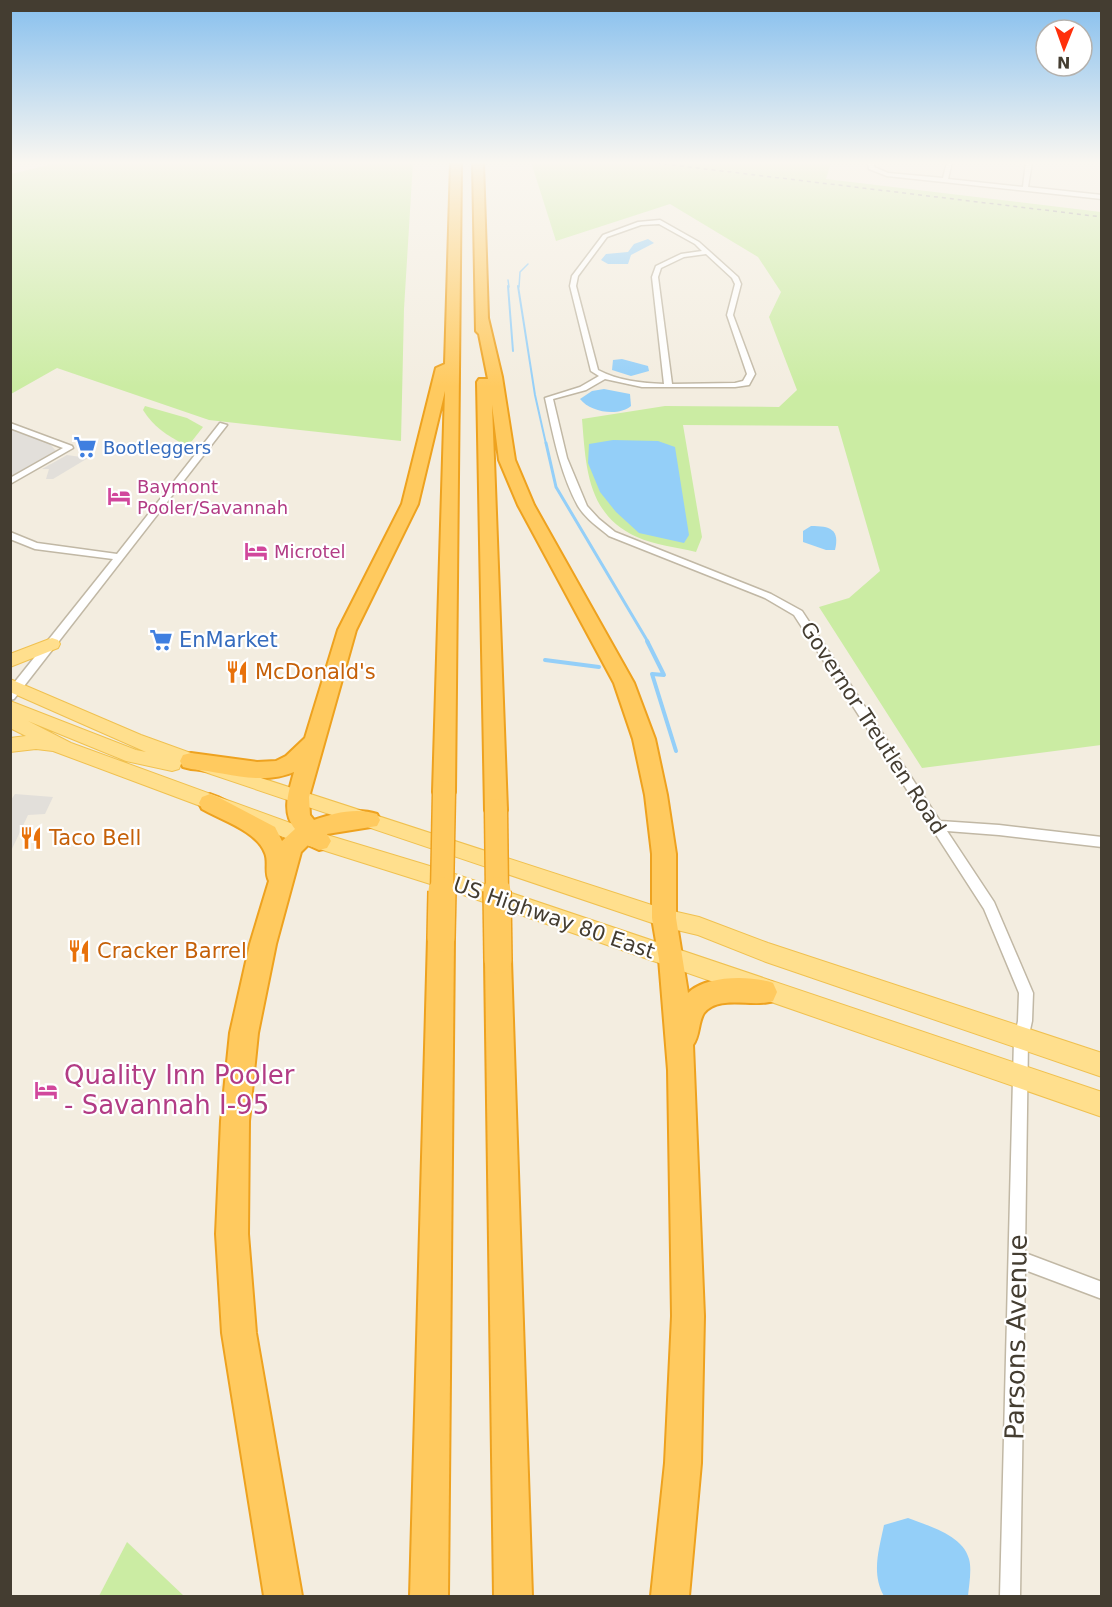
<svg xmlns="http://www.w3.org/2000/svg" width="1112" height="1607" viewBox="0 0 1112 1607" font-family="'DejaVu Sans',sans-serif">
	<rect width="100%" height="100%" fill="#f3ede0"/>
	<g fill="#cbeca3">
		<polygon points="61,162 413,162 404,309 401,441 209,420 57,368 11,394 11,174"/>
		<path d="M 531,162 L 831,162 L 826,179 L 1101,212 L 1101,745 L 922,768 L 819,607 L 849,598 L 880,571 L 838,426 L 683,425 L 702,537 L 696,552 C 677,547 654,545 637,537 C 587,515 586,467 582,419 L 665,406 L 779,407 L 797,390 L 769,317 L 781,292 L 758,257 L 670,204 L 556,241 Z"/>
		<path d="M 145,406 L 187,418 L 203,427 L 192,441 L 184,444 C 167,436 153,426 143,410 Z"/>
		<polygon points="127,1542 184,1596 99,1596"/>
	</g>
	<g fill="#e2dfda">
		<polygon points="10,427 49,443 56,451 11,476"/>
		<polygon points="67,455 88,458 53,479 46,479 49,469 42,469"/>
		<polygon points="15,794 53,797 45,814 28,815 11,851 11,800"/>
	</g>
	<g fill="#94cff8">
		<polygon points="648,239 654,243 631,255 628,264 608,264 601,260 606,254 628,252 634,244"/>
		<polygon points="622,359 648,366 649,371 631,376 612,370 613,360"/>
		<path d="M 604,389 L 630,394 L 631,406 C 618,417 590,412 580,399 L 592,391 Z"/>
		<polygon points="613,440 658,441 675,447 689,535 684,543 639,533 616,512 600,492 588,463 589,444"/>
		<path d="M 811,526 C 830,526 840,529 835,550 L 826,550 L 803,542 L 803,531 Z"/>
		<path d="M 908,1518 C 928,1526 963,1535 969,1559 C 972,1569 969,1585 968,1596 L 884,1596 C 871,1573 879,1550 884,1525 Z"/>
	</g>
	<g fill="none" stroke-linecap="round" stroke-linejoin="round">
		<g stroke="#94cff8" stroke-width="1.5">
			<polyline points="508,280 509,287"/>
			<polyline points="519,287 520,272 528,264"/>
		</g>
		<g stroke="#94cff8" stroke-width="2">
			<polyline points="508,286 513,351"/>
			<polyline points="518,286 535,395 546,444"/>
		</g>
		<polyline stroke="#94cff8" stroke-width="3" points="546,443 556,487 648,642"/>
		<g stroke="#94cff8" stroke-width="4">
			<polyline points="647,641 664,675 652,674 676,751"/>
			<polyline points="545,660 599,667"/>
		</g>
		<polygon fill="#94cff8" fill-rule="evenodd" points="1097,162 1102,162 1102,166"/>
		<g stroke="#c1b8a5" stroke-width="3">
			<g id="minor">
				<polygon points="868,162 874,162 874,167 888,173 943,178 947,162 952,162 948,179 1023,187 1026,162 1032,162 1028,187 1102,195 1102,199 887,176 869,169"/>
				<path d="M 660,220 L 699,242 L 738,277 L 741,284 L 733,315 L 755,374 L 749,385 L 735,387 L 642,387 L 605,379 L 586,390 L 553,399 L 567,458 L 587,506 L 599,519 L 615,532 L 771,594 L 802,611 L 940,821 L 999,825 L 1102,837 L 1102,847 L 999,835 L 947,831 L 994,902 L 1033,993 L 1032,1021 L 1028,1039 L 1025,1253 L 1102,1282 L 1102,1299 L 1025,1270 L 1020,1596 L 1000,1596 L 1014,1039 L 1018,1021 L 1019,993 L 984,909 L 794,615 L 765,598 L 609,536 C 598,527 585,518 578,506 C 560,473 553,434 545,398 L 580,387 L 599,376 L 591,371 L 570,286 L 572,276 L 603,235 L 638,222 ZM 659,224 L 695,244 L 702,251 L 681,254 L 656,266 L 652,277 L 664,384 C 641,383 619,381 598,370 L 576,286 L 578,276 L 607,237 L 641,225 ZM 706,254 L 732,278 L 735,284 L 727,315 L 747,374 L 743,381 L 735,383 L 672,384 L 658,277 L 661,268 L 684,257 Z"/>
				<polygon points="10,423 72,446 73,448 10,484 10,478 63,448 10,428"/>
				<polygon points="220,423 227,425 14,699 10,700 10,688 113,559 35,549 10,539 10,532 37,543 117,554"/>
			</g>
		</g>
		<g stroke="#f0c150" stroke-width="2">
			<g id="primary">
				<polygon points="52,638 58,640 60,644 58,648 10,667 10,654"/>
				<polygon points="10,679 141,735 249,774 664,909 699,917 768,943 1102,1053 1102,1077 766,962 698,935 664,927 181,764 179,769 172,771 126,761 28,721 71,743 304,828 443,870 1102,1092 1102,1117 443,888 294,841 53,751 36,749 10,752 10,738 26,736 10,728 10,701 136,750 146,752 10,692"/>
			</g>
		</g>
		<g stroke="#eea21f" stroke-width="4">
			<g id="motorway">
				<path d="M 451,162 L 461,162 L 455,792 L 452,798 L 444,801 L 436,798 L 433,792 L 445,391 L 418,504 L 356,630 L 309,797 L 310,815 L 314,820 C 333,813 357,807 377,814 L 380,820 L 377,826 L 327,834 L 331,841 L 327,848 L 319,850 L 308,845 L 301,852 L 276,944 L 258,1033 L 249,1121 L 248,1234 L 256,1333 L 302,1596 L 264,1596 L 222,1333 L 216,1234 L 221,1121 L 230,1033 L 250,944 L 269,881 C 264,872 269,862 265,853 C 257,831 221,820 202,809 L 199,803 L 202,797 L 210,794 L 218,797 L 275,827 L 282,841 L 295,829 C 281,812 289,791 294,772 C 261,786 226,772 191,769 L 183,767 L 180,761 L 183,755 L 191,753 L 257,762 L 276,761 L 286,756 L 305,738 L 338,630 L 402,504 L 436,368 L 445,364 Z"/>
				<path d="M 473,162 L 483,162 L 488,318 L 502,377 L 515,460 L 534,505 L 634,683 L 655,739 L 667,795 L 676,854 L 676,918 L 688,993 C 706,975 751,975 773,983 L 777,992 L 773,1001 C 753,1008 719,994 704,1013 C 698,1022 700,1036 693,1045 L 704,1316 L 701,1463 L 689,1596 L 651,1596 L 665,1463 L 672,1316 L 668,1070 L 659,959 L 652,918 L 652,854 L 645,795 L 633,739 L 614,683 L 518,505 L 499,460 L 492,405 L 507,810 L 504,816 L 496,819 L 488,816 L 485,810 L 477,382 L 479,379 L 488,379 L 479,334 L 476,331 Z"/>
				<polygon points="441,927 450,930 454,938 448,1596 410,1596 428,938 432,930"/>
				<polygon points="498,948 507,952 511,960 532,1596 494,1596 485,960 489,952"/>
			</g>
		</g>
		<use href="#minor" fill="#fff" fill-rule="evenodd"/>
		<use href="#primary" fill="#ffdf8d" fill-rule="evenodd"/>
		<use href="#motorway" fill="#ffca5f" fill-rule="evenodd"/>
		<polyline stroke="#929292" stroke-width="1.5" stroke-dasharray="4 4" stroke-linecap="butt" points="648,162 1102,217"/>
		<g stroke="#eea21f" stroke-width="25" stroke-linecap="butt">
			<g id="motorway-bridge-far1">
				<polyline points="496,810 497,893"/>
				<polyline points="442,893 444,792"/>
			</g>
		</g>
		<g stroke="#eea21f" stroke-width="30" stroke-linecap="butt">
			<g id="motorway-bridge">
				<polyline points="497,891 498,960"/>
				<polyline points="441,938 442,891"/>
			</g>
		</g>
		<use href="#motorway-bridge-far1" stroke="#ffca5f" stroke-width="22"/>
		<use href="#motorway-bridge" stroke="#ffca5f" stroke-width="27"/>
	</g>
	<linearGradient id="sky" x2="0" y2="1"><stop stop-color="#86bfee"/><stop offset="0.42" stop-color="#faf7f1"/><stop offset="1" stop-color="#faf7f1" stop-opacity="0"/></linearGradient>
	<rect width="1112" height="387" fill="url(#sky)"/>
	<defs>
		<g id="supermarket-bare" transform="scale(1.8)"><path d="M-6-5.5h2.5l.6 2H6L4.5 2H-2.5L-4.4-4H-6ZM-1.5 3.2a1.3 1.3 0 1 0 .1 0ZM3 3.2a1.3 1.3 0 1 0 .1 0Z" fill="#3f7fe0" stroke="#fff" stroke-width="2.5" paint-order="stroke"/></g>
		<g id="hotel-bare" transform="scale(1.8)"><path d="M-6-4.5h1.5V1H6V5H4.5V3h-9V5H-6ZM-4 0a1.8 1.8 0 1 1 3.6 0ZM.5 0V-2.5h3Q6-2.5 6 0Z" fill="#d1479c" stroke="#fff" stroke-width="2.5" paint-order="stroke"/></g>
		<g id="restaurant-bare" transform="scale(1.8)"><path d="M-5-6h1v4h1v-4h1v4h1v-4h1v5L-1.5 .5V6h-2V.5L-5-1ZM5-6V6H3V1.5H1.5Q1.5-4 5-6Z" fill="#e8710a" stroke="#fff" stroke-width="2.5" paint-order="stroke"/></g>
	</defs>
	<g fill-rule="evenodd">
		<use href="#supermarket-bare" x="85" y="447"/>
		<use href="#hotel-bare" x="119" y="496"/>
		<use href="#hotel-bare" x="256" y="551"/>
		<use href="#supermarket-bare" x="161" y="640"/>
		<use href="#restaurant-bare" x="237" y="672"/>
		<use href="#restaurant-bare" x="31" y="838"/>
		<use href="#restaurant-bare" x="79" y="951"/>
		<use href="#hotel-bare" x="46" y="1090"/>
	</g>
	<g text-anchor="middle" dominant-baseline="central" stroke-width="4.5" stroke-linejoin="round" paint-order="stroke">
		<g font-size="18" fill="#366cbe" stroke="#fff" text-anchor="start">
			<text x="103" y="447">Bootleggers</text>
		</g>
		<g font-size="18" fill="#b23c85" stroke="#fff" text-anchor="start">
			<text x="137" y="486">Baymont<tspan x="137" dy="21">Pooler/Savannah</tspan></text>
			<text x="274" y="551">Microtel</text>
		</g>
		<g font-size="21" fill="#366cbe" stroke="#fff" text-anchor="start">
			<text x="179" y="640">EnMarket</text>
		</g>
		<g font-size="21" fill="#c56008" stroke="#fff" text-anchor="start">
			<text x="255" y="672">McDonald's</text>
			<text x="49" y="838">Taco Bell</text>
			<text x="97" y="951">Cracker Barrel</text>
		</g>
		<g font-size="21" fill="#443d31" stroke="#fff">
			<text transform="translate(873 728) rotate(57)">Governor Treutlen Road</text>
			<text transform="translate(554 918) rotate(19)">US Highway 80 East</text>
		</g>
		<g font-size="26" fill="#b23c85" stroke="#fff" text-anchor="start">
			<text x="64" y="1075">Quality Inn Pooler<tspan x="64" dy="30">- Savannah I-95</tspan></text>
		</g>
		<g font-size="26" fill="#443d31" stroke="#fff">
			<text transform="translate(1016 1337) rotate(-89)">Parsons Avenue</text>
		</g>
	</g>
	<rect width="1112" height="1607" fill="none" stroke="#443d31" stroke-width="24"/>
	<g transform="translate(1064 48) rotate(181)"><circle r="28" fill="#ffffff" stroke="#b4b1ad" stroke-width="1.5"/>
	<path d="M0-4.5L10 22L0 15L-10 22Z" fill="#ff300b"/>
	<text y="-9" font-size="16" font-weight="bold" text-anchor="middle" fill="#443d31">N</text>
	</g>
</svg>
